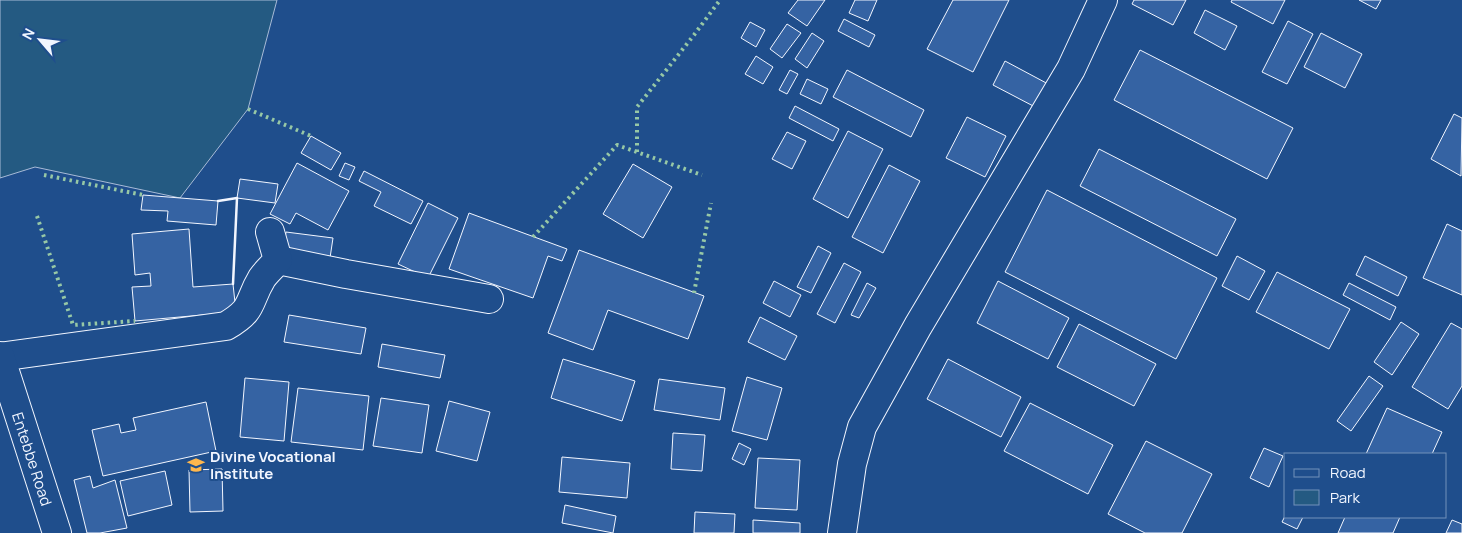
<svg xmlns="http://www.w3.org/2000/svg" width="1462" height="533" viewBox="0 0 1462 533" font-family="Manrope,sans-serif">
	<rect width="100%" height="100%" fill="#1f4e8c"/>
	<polygon fill="#245a82" stroke="#a8bbd7" points="0,0 277,0 248,109 180,198 35,167 0,178"/>
	<g fill="#3563a3" stroke="#f2f6ff">
		<polygon points="798,0 825,0 807,26 788,13"/>
		<polygon points="855,0 877,0 868,21 849,13"/>
		<polygon points="953,0 1009,0 973,72 927,49"/>
		<polygon points="1134,0 1186,0 1173,25 1132,4"/>
		<polygon points="1232,0 1285,0 1273,24 1231,2"/>
		<polygon points="1359,0 1381,0 1376,9"/>
		<polygon points="1205,10 1237,26 1225,50 1194,33"/>
		<polygon points="844,19 875,35 869,47 838,31"/>
		<polygon points="1288,21 1313,34 1287,84 1262,72"/>
		<polygon points="750,22 765,30 756,47 741,38"/>
		<polygon points="787,24 801,33 782,58 770,49"/>
		<polygon points="812,33 824,41 807,68 795,59"/>
		<polygon points="1321,33 1362,54 1345,88 1304,67"/>
		<polygon points="1140,50 1293,128 1267,179 1114,100"/>
		<polygon points="756,56 773,67 763,84 745,74"/>
		<polygon points="1005,61 1050,85 1037,108 993,85"/>
		<polygon points="790,70 798,74 787,94 779,90"/>
		<polygon points="847,70 924,110 911,137 833,97"/>
		<polygon points="807,79 828,89 821,104 800,94"/>
		<polygon points="795,106 839,129 833,141 789,118"/>
		<polygon points="1454,114 1462,118 1461,176 1431,159"/>
		<polygon points="967,117 1006,136 985,177 946,158"/>
		<polygon points="848,131 883,149 848,218 813,199"/>
		<polygon points="787,132 806,141 792,169 772,159"/>
		<polygon points="311,136 341,153 331,170 301,153"/>
		<polygon points="1099,149 1236,219 1217,256 1080,186"/>
		<polygon points="297,163 349,191 328,230 296,213 290,224 270,214"/>
		<polygon points="345,163 355,167 349,180 339,176"/>
		<polygon points="633,164 672,187 643,238 603,214"/>
		<polygon points="889,165 920,181 883,253 852,237"/>
		<polygon points="364,171 423,201 411,224 374,206 381,192 359,181"/>
		<polygon points="240,179 278,184 275,203 237,198"/>
		<polygon points="1047,190 1217,278 1176,359 1005,272"/>
		<polygon points="143,195 218,201 216,225 167,221 168,211 141,210"/>
		<polygon points="428,203 458,218 428,278 398,264"/>
		<polygon points="469,213 567,249 562,261 548,256 533,298 449,269"/>
		<polygon points="1447,224 1462,231 1462,295 1423,278"/>
		<polygon points="189,229 193,287 233,284 236,312 135,321 132,287 151,286 150,273 135,275 132,234"/>
		<polygon points="286,232 333,238 330,258 283,252"/>
		<polygon points="818,246 831,253 811,293 797,287"/>
		<polygon points="579,250 704,296 688,339 608,310 593,350 548,333"/>
		<polygon points="1237,256 1265,271 1249,300 1222,286"/>
		<polygon points="1365,256 1407,277 1398,296 1356,275"/>
		<polygon points="844,263 861,272 835,323 817,314"/>
		<polygon points="1277,272 1350,309 1329,349 1256,312"/>
		<polygon points="774,281 801,295 790,317 763,303"/>
		<polygon points="998,281 1069,318 1048,359 977,323"/>
		<polygon points="867,283 876,288 859,318 851,315"/>
		<polygon points="1349,283 1396,307 1390,320 1343,295"/>
		<polygon points="289,315 366,328 361,354 284,342"/>
		<polygon points="760,317 797,336 785,360 748,342"/>
		<polygon points="1401,322 1419,334 1392,375 1374,362"/>
		<polygon points="1451,323 1462,329 1462,386 1448,409 1412,387"/>
		<polygon points="1079,324 1156,364 1134,406 1057,367"/>
		<polygon points="382,344 445,355 440,378 378,367"/>
		<polygon points="563,359 635,381 622,421 551,398"/>
		<polygon points="948,359 1021,397 1001,437 927,399"/>
		<polygon points="1369,376 1383,386 1351,431 1337,421"/>
		<polygon points="747,377 782,388 767,440 732,431"/>
		<polygon points="245,378 289,382 284,441 240,437"/>
		<polygon points="659,379 725,388 720,420 654,410"/>
		<polygon points="298,388 369,396 363,450 291,442"/>
		<polygon points="381,398 429,405 422,453 373,446"/>
		<polygon points="449,401 490,412 477,461 436,451"/>
		<polygon points="206,402 216,451 103,476 92,430 119,424 121,433 136,430 133,418"/>
		<polygon points="1030,403 1113,445 1088,494 1004,451"/>
		<polygon points="1387,408 1442,432 1432,454 1366,454"/>
		<polygon points="673,433 705,435 702,471 671,469"/>
		<polygon points="1146,441 1212,474 1182,533 1145,533 1108,514"/>
		<polygon points="739,443 751,449 744,465 732,459"/>
		<polygon points="1264,448 1283,456 1269,487 1250,478"/>
		<polygon points="562,457 630,463 627,498 559,492"/>
		<polygon points="758,458 800,460 797,510 755,508"/>
		<polygon points="222,469 223,511 190,512 189,470"/>
		<polygon points="165,471 172,505 128,516 120,481"/>
		<polygon points="90,476 93,488 115,480 127,528 100,533 87,533 74,480"/>
		<polygon points="565,505 616,516 613,533 562,523"/>
		<polygon points="695,512 735,514 734,533 694,533"/>
		<polygon points="1286,514 1286,517 1303,517 1297,529 1282,522"/>
		<polygon points="1345,517 1400,517 1393,533 1338,533"/>
		<polygon points="753,520 800,523 800,533 753,533"/>
		<polygon points="1452,520 1462,524 1462,533 1446,533"/>
	</g>
	<g fill="none" stroke-linecap="round" stroke-linejoin="round">
		<g stroke="#f2f6ff" stroke-width="30">
			<g id="street">
				<polyline points="278,260 346,274 489,299"/>
				<path d="M 0,357 L 226,326 C 255,309 247,303 262,278 C 266,272 273,266 278,260 L 270,232"/>
				<polyline points="842,533 852,464 862,427 918,326 1071,69 1103,0"/>
			</g>
		</g>
		<g stroke="#f2f6ff" stroke-width="30">
			<polyline id="primary" points="0,356 57,533"/>
		</g>
		<use href="#street" stroke="#1f4e8c" stroke-width="28"/>
		<use href="#primary" stroke="#1f4e8c" stroke-width="28"/>
		<g stroke="#97c8a6" stroke-width="4" stroke-dasharray="2.5 4" stroke-linecap="butt">
			<polyline points="248,109 311,136"/>
			<polyline points="637,152 637,107 694,35 720,0"/>
			<polyline points="44,175 143,195"/>
			<polyline points="37,216 73,325 135,321"/>
			<polyline points="533,237 617,145 702,175"/>
			<polyline points="694,293 711,203"/>
		</g>
		<polyline stroke="#f2f6ff" stroke-width="2.5" points="218,201 237,198 233,284"/>
	</g>
	<defs>
		<g id="school-bare" transform="scale(1.35)"><path d="M0-5L7-2L0 1L-7-2ZM-4 1L0 2.5L4 1V4Q0 6-4 4Z" fill="#ffb74d" stroke="#1f4e8c" stroke-width="2.5" paint-order="stroke"/></g>
	</defs>
	<g fill-rule="evenodd">
		<use href="#school-bare" x="196" y="465"/>
	</g>
	<g text-anchor="middle" dominant-baseline="central" stroke-width="4" stroke-linejoin="round" paint-order="stroke">
		<g font-size="15" font-weight="bold" fill="#f2f6ff" stroke="#1f4e8c" text-anchor="start">
			<text x="210" y="456">Divine Vocational<tspan x="210" dy="17">Institute</tspan></text>
		</g>
		<g font-size="15" fill="#f2f6ff" stroke="#1f4e8c">
			<text transform="translate(32 459) rotate(72)">Entebbe Road</text>
		</g>
	</g>
	<rect x="1284" y="453" width="162" height="65" fill="#1f4e8c" stroke="#7391ba"/>
	<rect x="1294" y="469" width="25" height="8" fill="#1f4e8c" stroke="#7391ba"/>
	<text x="1330" y="478" font-size="15" fill="#f2f6ff">Road</text>
	<rect x="1294" y="490" width="25" height="15" fill="#245a82" stroke="#7391ba"/>
	<text x="1330" y="503" font-size="15" fill="#f2f6ff">Park</text>
	<g transform="translate(40 40) rotate(298)" stroke="#1f4e8c" stroke-width="4" paint-order="stroke">
	<path d="M0-4L9 19L0 12L-9 19Z" fill="#f2f6ff"/>
	<text y="-8" font-size="14" font-weight="bold" text-anchor="middle" fill="#f2f6ff">N</text>
	</g>
</svg>
